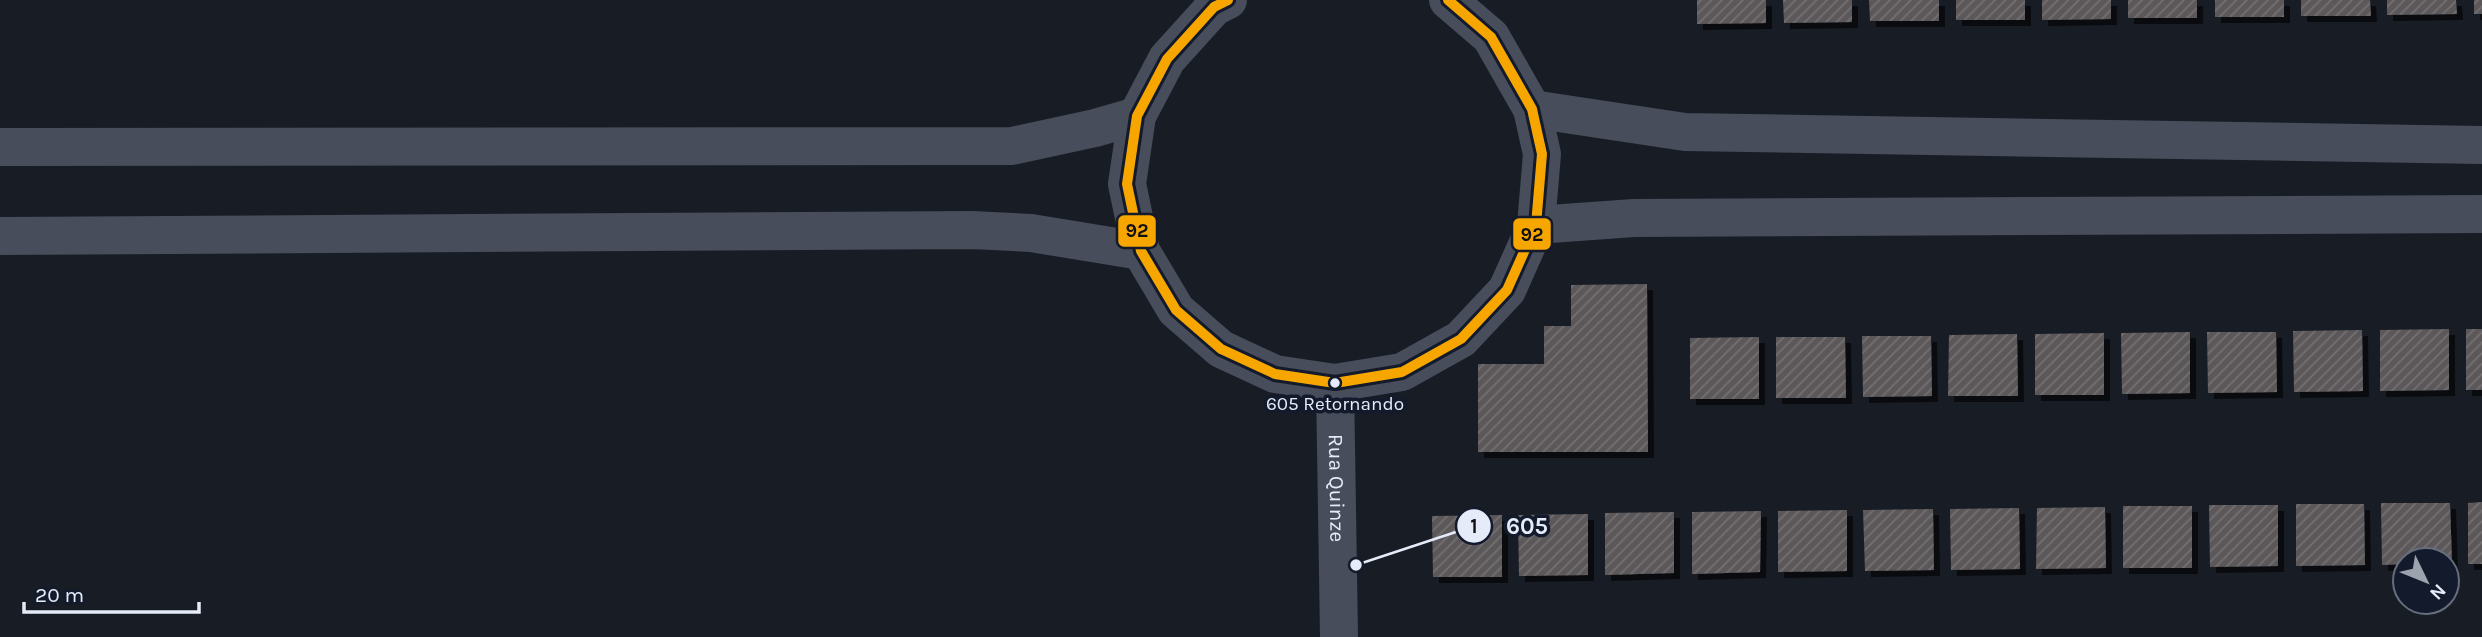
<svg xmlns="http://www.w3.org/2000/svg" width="2482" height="637" viewBox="0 0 2482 637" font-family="Karla,sans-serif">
	<defs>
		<pattern id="building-hatch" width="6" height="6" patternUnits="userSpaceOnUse" patternTransform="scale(1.75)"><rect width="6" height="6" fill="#5c585a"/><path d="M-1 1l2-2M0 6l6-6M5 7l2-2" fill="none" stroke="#737072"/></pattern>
		<filter id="shadow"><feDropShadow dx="6" dy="6" stdDeviation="0" flood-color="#0009"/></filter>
	</defs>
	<rect width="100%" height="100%" fill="#181c25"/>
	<g fill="url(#building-hatch)" filter="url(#shadow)">
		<polygon points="1697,0 1766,0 1766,23 1697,24"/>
		<polygon points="1783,0 1852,0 1852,22 1784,23"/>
		<polygon points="1869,0 1939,0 1939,21 1870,21"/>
		<rect x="1956" y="0" width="69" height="20"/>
		<polygon points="2042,0 2111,0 2111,19 2042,20"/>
		<rect x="2128" y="0" width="69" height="18"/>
		<rect x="2215" y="0" width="69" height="17"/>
		<polygon points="2301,0 2370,0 2371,16 2301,16"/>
		<polygon points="2387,0 2456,0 2457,14 2387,15"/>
		<rect x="2474" y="0" width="8" height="14"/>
		<polygon points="1647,284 1648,452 1478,452 1478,364 1544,364 1544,326 1571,326 1571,285"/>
		<polygon points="2449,329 2449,390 2380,391 2380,330"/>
		<rect x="2466" y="329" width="16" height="61"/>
		<polygon points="2362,330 2363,391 2294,392 2293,331"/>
		<polygon points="2190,332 2190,393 2122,394 2121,333"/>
		<polygon points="2207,332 2276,332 2277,392 2208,393"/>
		<polygon points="2104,333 2104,395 2035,395 2035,334"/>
		<polygon points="2017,334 2018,396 1948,396 1949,335"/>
		<polygon points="1862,336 1931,336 1932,396 1863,397"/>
		<polygon points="1759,337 1759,399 1690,399 1690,338"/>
		<polygon points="1776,337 1845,337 1846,398 1776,398"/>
		<polygon points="2482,502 2482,564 2468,564 2468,503"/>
		<polygon points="2381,503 2450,503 2452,564 2447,564 2447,560 2405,560 2405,564 2382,565"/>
		<polygon points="2296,504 2364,504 2365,565 2296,566"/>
		<polygon points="2209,505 2278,505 2278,566 2210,567"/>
		<rect x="2123" y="506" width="69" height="62"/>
		<polygon points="2105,507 2106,568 2036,569 2037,508"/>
		<polygon points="2019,508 2020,569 1951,570 1950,509"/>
		<polygon points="1933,509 1934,570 1865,571 1863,510"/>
		<polygon points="1847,510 1847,571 1778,572 1778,511"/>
		<polygon points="1761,511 1760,572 1692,574 1692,512"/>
		<polygon points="1674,512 1674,573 1605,575 1605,513"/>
		<polygon points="1588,514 1588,575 1519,576 1518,515"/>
		<polygon points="1502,515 1502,577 1433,577 1432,516"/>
	</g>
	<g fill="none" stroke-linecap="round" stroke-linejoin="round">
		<g stroke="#474d5a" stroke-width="38">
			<polyline points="1228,0 1214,7 1167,59 1137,116 1127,184 1141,251 1176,310 1221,349 1275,374 1335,383 1402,372 1461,339 1507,290 1536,225 1542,154 1532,109 1491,37 1448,0"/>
			<polyline points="1532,109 1685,132 2482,145"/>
			<polyline points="0,147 1012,146 1095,128 1137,116"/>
			<polyline points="1536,225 1634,218 2482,214"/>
			<polyline points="0,236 972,230 1031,233 1141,251"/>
			<path id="s1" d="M 1335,383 L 1339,637"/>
		</g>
		<g stroke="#121a2b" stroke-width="16">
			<polyline id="bus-1" points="1228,0 1214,7 1167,59 1137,116 1127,184 1141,251 1176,310 1221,349 1275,374 1335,383 1402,372 1461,339 1507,290 1536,225 1542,154 1532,109 1491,37 1448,0"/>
		</g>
		<use href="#bus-1" stroke="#f7a600" stroke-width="10"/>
	</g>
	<circle fill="#e5ebf8" stroke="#121a2b" stroke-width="2.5" cx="1335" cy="383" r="6"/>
	<g text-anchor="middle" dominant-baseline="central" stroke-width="7" stroke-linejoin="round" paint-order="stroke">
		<g font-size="19" fill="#e5ebf8" stroke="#121a2b">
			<text x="1335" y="404">605 Retornando</text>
		</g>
		<g font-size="21" fill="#e5ebf8" stroke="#121a2b">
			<text stroke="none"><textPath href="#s1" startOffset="105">Rua Quinze</textPath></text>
		</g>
	</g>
	<path fill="none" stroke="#e5ebf8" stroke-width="2.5" d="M1356 565L1474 526"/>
	<g fill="#e5ebf8" stroke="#121a2b" stroke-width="2.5">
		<circle cx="1356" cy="565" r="7"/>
		<circle cx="1474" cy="526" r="18"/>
	</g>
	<g font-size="21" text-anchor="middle" font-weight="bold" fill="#111">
		<text x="1474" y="533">1</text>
	</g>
	<g font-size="23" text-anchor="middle" font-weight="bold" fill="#e5ebf8" stroke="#121a2b" stroke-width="7" stroke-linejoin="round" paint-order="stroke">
		<text x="1527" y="534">605</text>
	</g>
	<g stroke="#121a2b" stroke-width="2.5">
		<rect x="1117" y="214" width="40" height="34" rx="7" fill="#f7a600"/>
		<rect x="1512" y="217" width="40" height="34" rx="7" fill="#f7a600"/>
	</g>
	<g font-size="19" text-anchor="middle" font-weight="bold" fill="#111">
		<text x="1137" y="237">92</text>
		<text x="1532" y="241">92</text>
	</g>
	<g transform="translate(2426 581) rotate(133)"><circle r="33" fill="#121a2b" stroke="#666e7d" stroke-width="2"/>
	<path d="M0-5L12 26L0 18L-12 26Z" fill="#9da3ae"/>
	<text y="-10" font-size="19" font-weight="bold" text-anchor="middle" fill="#e5ebf8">N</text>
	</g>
	<path d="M24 602v10h175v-10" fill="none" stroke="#e5ebf8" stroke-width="3.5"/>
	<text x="35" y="602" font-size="21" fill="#e5ebf8" stroke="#121a2b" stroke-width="5" paint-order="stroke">20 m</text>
</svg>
